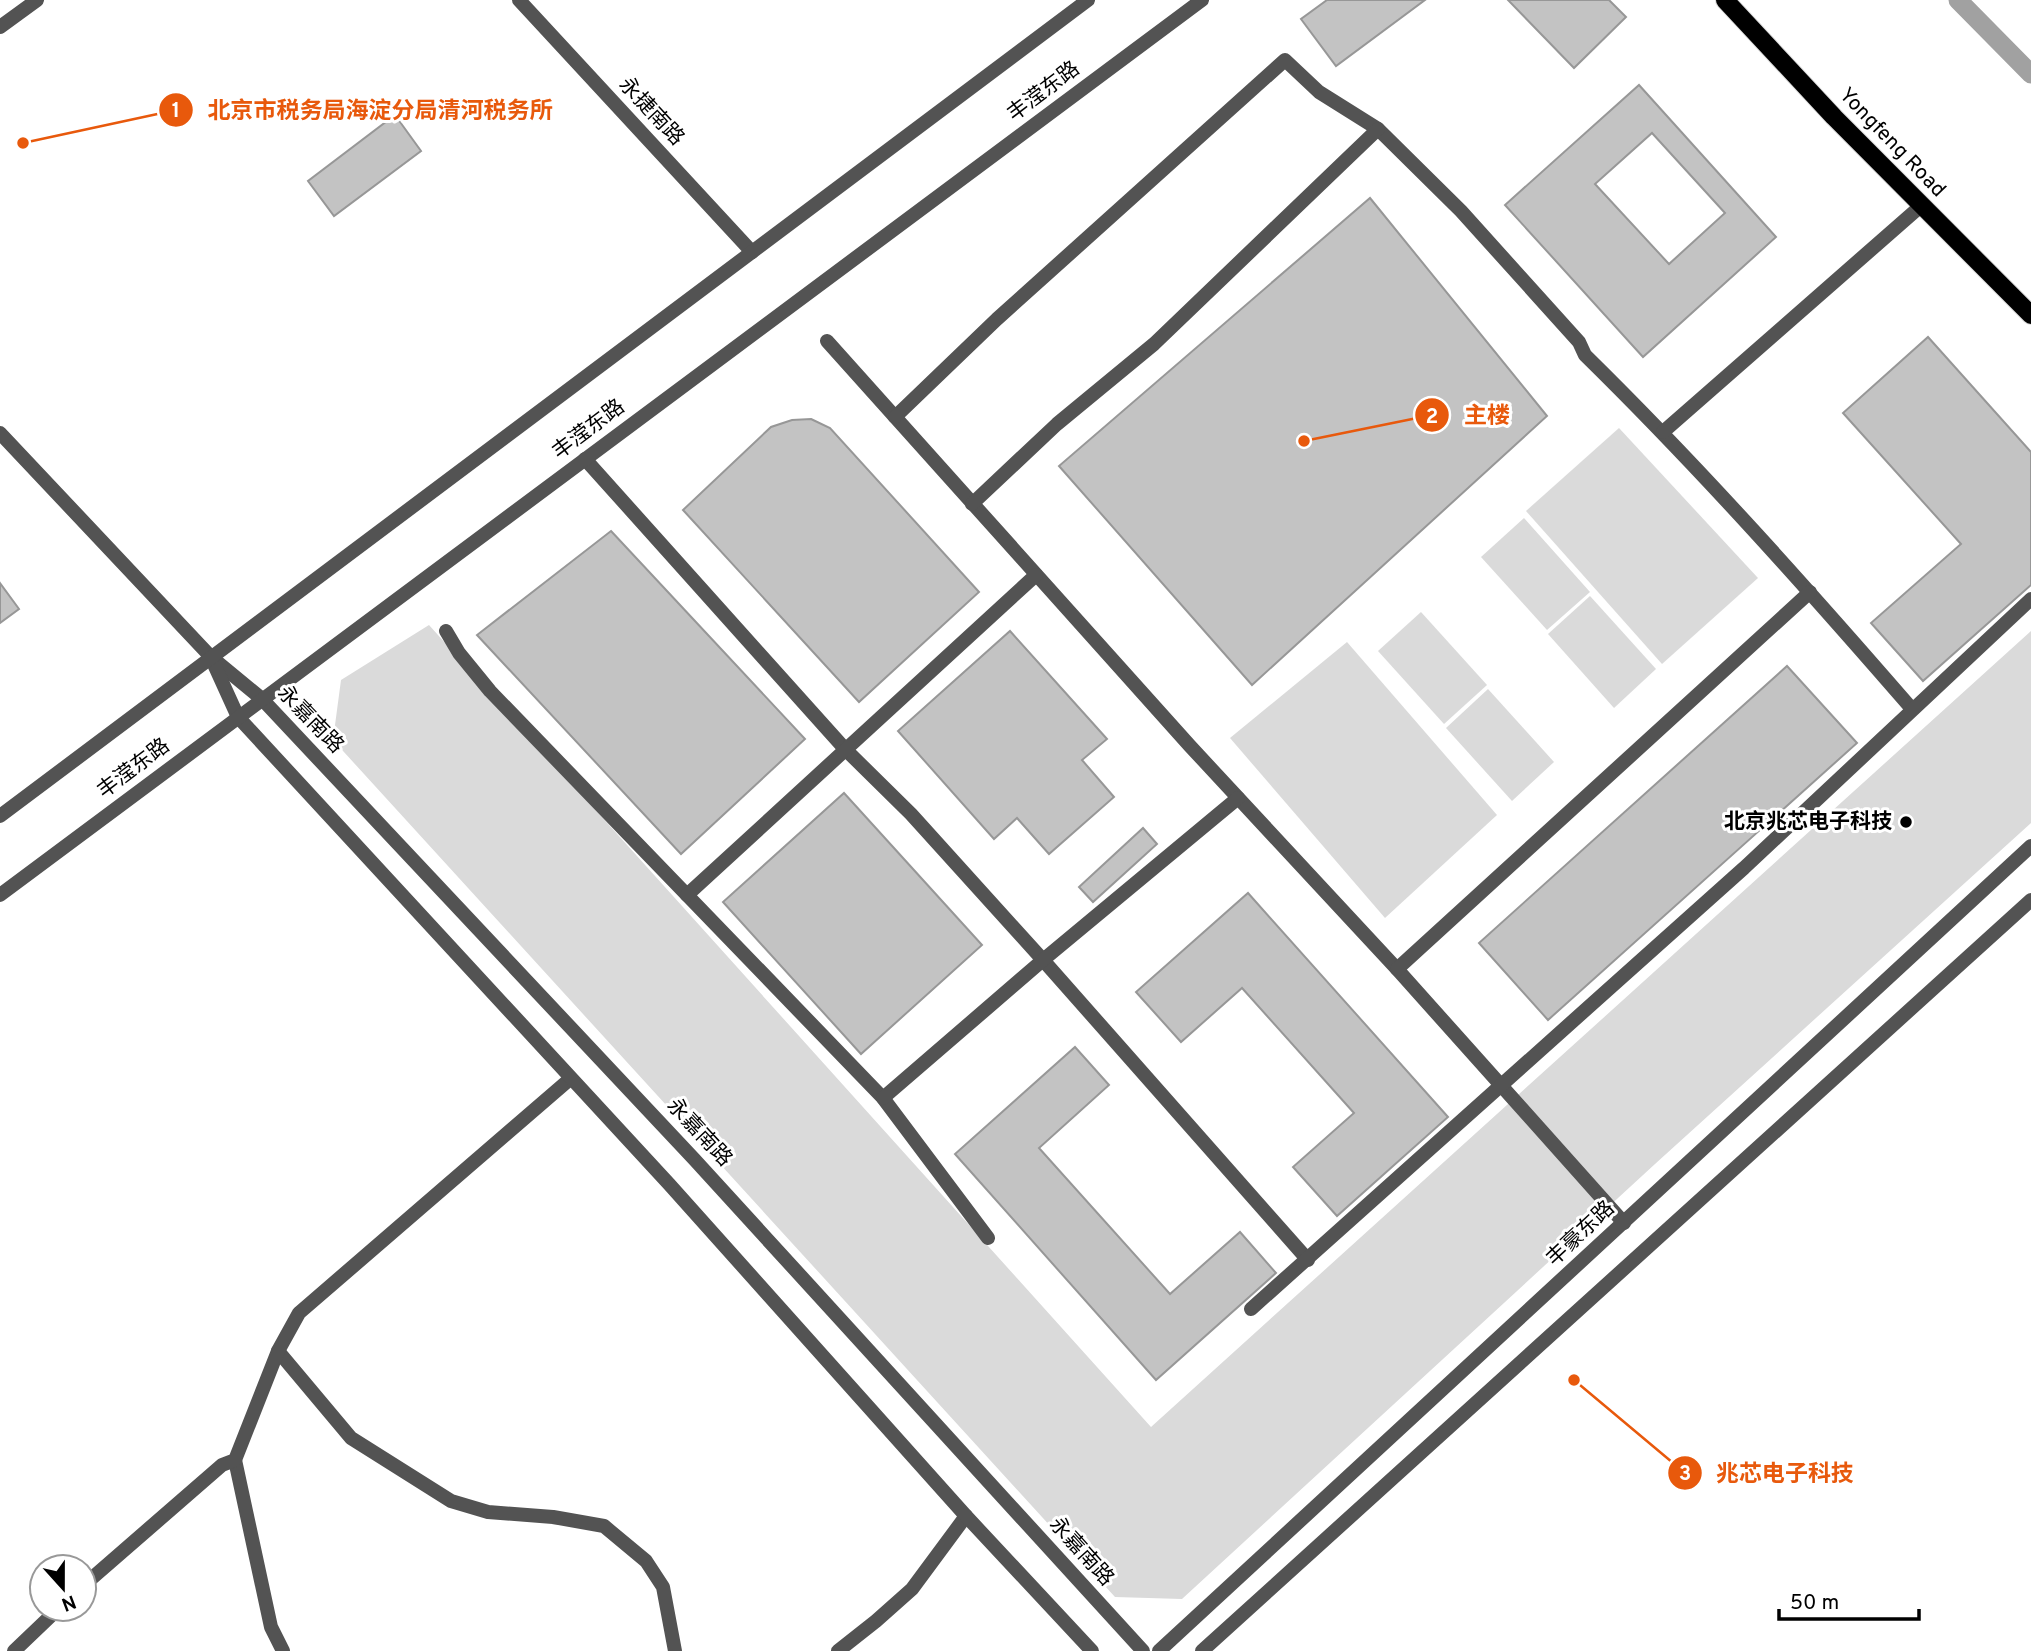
<svg xmlns="http://www.w3.org/2000/svg" width="2031" height="1651" viewBox="0 0 2031 1651" font-family="Overpass,'Noto Sans SC',sans-serif">
	<rect width="100%" height="100%" fill="#fff"/>
	<g fill="#dadada">
		<polygon points="1619,428 1758,578 1662,664 1526,511"/>
		<polygon points="1524,518 1590,592 1547,630 1481,557"/>
		<polygon points="1590,596 1656,669 1614,708 1548,634"/>
		<polygon points="1421,612 1487,685 1444,724 1378,651"/>
		<polygon points="429,625 1151,1427 2031,631 2031,823 1655,1164 1182,1599 1115,1597 333,740 341,680"/>
		<polygon points="1347,642 1497,815 1385,918 1230,738"/>
		<polygon points="1488,689 1554,762 1512,801 1446,728"/>
	</g>
	<g fill="none" stroke-linecap="round" stroke-linejoin="round">
		<polyline stroke="#a1a1a1" stroke-width="19" points="1958,0 2031,74"/>
	</g>
	<g fill="#c3c3c3" stroke="#979797" stroke-width="2" fill-rule="evenodd">
		<polygon points="1327,0 1425,0 1336,66 1301,19"/>
		<polygon points="1508,0 1609,0 1626,17 1574,68"/>
		<path d="M 1639,85 L 1776,237 L 1643,357 L 1505,205 ZM 1652,133 L 1725,213 L 1669,264 L 1595,184 Z"/>
		<polygon points="395,115 421,151 334,216 308,181"/>
		<polygon points="1370,198 1547,416 1252,685 1059,466"/>
		<polygon points="1928,337 2031,452 2031,585 1923,681 1871,623 1961,544 1843,413"/>
		<polygon points="811,419 830,428 979,592 859,702 683,510 771,427 792,420"/>
		<polygon points="611,531 805,739 681,854 477,635"/>
		<polygon points="0,583 19,609 0,623"/>
		<polygon points="1010,631 1107,739 1082,760 1114,797 1049,854 1017,818 994,839 898,731"/>
		<polygon points="1787,666 1857,743 1548,1020 1479,943"/>
		<polygon points="844,793 982,945 861,1054 723,902"/>
		<polygon points="1143,828 1157,844 1093,902 1079,887"/>
		<polygon points="1248,893 1448,1117 1337,1216 1293,1167 1354,1113 1242,988 1181,1042 1136,992"/>
		<polygon points="1075,1047 1109,1085 1039,1148 1170,1294 1240,1232 1276,1273 1156,1380 955,1154"/>
	</g>
	<g fill="none" stroke-linecap="round" stroke-linejoin="round">
		<g stroke="#dbdbdb" stroke-width="20">
			<polyline id="primary" points="1725,0 1834,117 2031,315"/>
		</g>
		<g stroke="#535353" stroke-width="14">
			<polyline points="827,341 1190,746 1397,969 1624,1223"/>
			<path d="M 895,417 L 997,319 L 1285,60 L 1319,92 L 1378,129 L 1461,211 L 1579,342 L 1585,355 C 1700,468 1807,588 1912,709"/>
			<polyline points="1663,432 1922,205"/>
			<polyline points="585,459 845,749 911,814 1043,960 1308,1260"/>
			<polyline points="972,504 1057,424 1154,344 1378,129"/>
			<polyline points="446,631 459,653 490,691 883,1098 988,1238"/>
			<polyline points="687,895 1036,575"/>
			<polyline points="1397,969 1810,592"/>
			<polyline points="883,1098 1043,960 1238,798"/>
			<polyline points="1251,1309 1744,868 2031,599"/>
			<polyline points="278,1351 351,1438 451,1501 488,1512 553,1517 604,1526 646,1561 663,1587 675,1651"/>
			<polyline points="235,1460 271,1627 283,1651"/>
			<polyline points="84,1585 222,1465 235,1460 278,1351 299,1313 570,1079"/>
			<polyline points="14,1651 58,1609"/>
			<polyline points="838,1651 876,1621 912,1589 966,1516"/>
		</g>
		<g stroke="#535353" stroke-width="14">
			<polyline points="519,0 752,252"/>
			<polyline points="0,27 37,0"/>
			<polyline points="0,433 211,657 262,699 694,1159 1143,1651"/>
			<polyline points="213,662 238,717 669,1184 966,1516 1092,1651"/>
			<polyline points="0,816 1088,0"/>
			<polyline points="0,895 1202,0"/>
			<polyline points="1159,1651 2031,846"/>
			<polyline points="1202,1651 2031,900"/>
		</g>
		<use href="#primary" stroke="#000" stroke-width="18"/>
	</g>
	<circle fill="#000" stroke="#fff" stroke-width="2.5" cx="1906" cy="822" r="7"/>
	<g text-anchor="middle" dominant-baseline="central" stroke-width="6" stroke-linejoin="round" paint-order="stroke">
		<g font-size="21" fill="#000" stroke="#fff">
			<text transform="translate(1044 92) rotate(-37)">丰滢东路</text>
			<text transform="translate(651 112) rotate(47)">永捷南路</text>
			<text transform="translate(1892 143) rotate(46)">Yongfeng Road</text>
			<text transform="translate(589 430) rotate(-37)">丰滢东路</text>
			<text transform="translate(310 720) rotate(46)">永嘉南路</text>
			<text transform="translate(134 769) rotate(-37)">丰滢东路</text>
			<text transform="translate(699 1133) rotate(47)">永嘉南路</text>
			<text transform="translate(1581 1234) rotate(-43)">丰豪东路</text>
			<text transform="translate(1081 1552) rotate(48)">永嘉南路</text>
		</g>
		<g font-size="21" font-weight="bold" fill="#000" stroke="#fff" text-anchor="end">
			<text x="1892" y="822">北京兆芯电子科技</text>
		</g>
	</g>
	<path fill="none" stroke="#e8590c" stroke-width="2.5" d="M23 143L176 110M1304 441L1432 415M1574 1380L1685 1473"/>
	<g fill="#e8590c" stroke="#fff" stroke-width="2.5">
		<circle cx="23" cy="143" r="7"/>
		<circle cx="1304" cy="441" r="7"/>
		<circle cx="1574" cy="1380" r="7"/>
		<circle cx="176" cy="110" r="18"/>
		<circle cx="1432" cy="415" r="18"/>
		<circle cx="1685" cy="1473" r="18"/>
	</g>
	<g font-size="21" text-anchor="middle" font-weight="bold" fill="#fff">
		<text x="176" y="117">1</text>
		<text x="1432" y="423">2</text>
		<text x="1685" y="1480">3</text>
	</g>
	<g font-size="23" text-anchor="middle" font-weight="bold" fill="#e8590c" stroke="#fff" stroke-width="6" stroke-linejoin="round" paint-order="stroke">
		<text x="380" y="118">北京市税务局海淀分局清河税务所</text>
		<text x="1487" y="423">主楼</text>
		<text x="1785" y="1481">兆芯电子科技</text>
	</g>
	<g transform="translate(63 1588) rotate(159)"><circle r="33" fill="#ffffff" stroke="#999999" stroke-width="2"/>
	<path d="M0-5L12 26L0 18L-12 26Z" fill="#000000"/>
	<text y="-10" font-size="19" font-weight="bold" text-anchor="middle" fill="#000000">N</text>
	</g>
	<path d="M1779 1609v10h140v-10" fill="none" stroke="#000000" stroke-width="3.5"/>
	<text x="1790" y="1609" font-size="21" fill="#000000" stroke="#ffffff" stroke-width="5" paint-order="stroke">50 m</text>
</svg>
